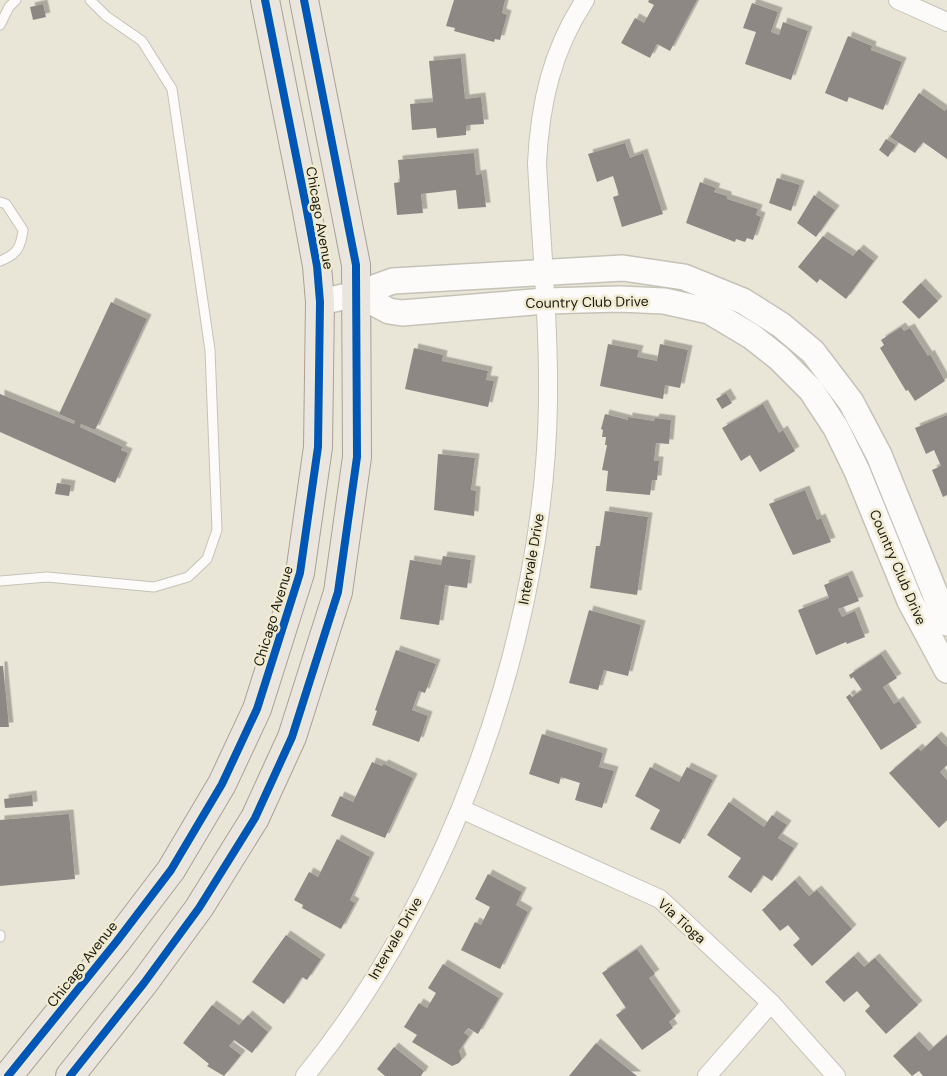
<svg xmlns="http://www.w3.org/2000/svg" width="947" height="1076" viewBox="0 0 947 1076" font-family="'DM Sans',sans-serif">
	<defs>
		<filter id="shadow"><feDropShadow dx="4.5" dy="-4.5" stdDeviation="0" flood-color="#0004"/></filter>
	</defs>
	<rect width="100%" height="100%" fill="#e9e6d8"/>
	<g fill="#8e8884" filter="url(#shadow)">
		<polygon points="454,0 505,0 502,13 507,15 500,40 495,39 494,42 454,31 455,28 446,26"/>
		<polygon points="649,0 697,0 670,51 657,44 650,58 621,43 635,18 644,23 654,5 648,2"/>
		<polygon points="752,3 778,12 771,32 779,35 783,22 808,31 791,80 745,64 756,32 743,28"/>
		<polygon points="43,4 46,17 33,20 30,7"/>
		<polygon points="848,36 872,46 871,50 902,62 883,110 849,97 847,102 825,93"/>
		<polygon points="461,58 465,99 481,97 484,124 468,125 466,127 466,135 437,138 436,128 412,130 410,104 433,102 429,61"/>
		<polygon points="919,93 945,111 947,108 947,159 923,142 915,153 890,137"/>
		<polygon points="886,139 896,145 888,157 879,150"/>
		<polygon points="625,143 630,158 643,153 663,214 622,227 613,197 619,195 613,176 597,182 588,154"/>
		<polygon points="474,153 476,175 482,174 486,207 458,209 456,190 421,194 423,213 397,215 394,183 400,182 398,160"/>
		<polygon points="777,178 800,185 791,211 769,203"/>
		<polygon points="700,182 716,188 714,192 727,196 727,199 758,209 756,215 761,217 753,240 747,238 745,242 736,239 735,242 686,223"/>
		<polygon points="814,195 835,210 816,237 797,223"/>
		<polygon points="823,236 853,256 859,249 874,261 846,299 820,279 817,283 798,267"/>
		<polygon points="921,283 938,301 919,319 902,302"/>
		<polygon points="111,302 147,319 95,430 81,424 80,427 123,447 121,450 128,453 115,483 0,432 0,394 74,424 75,421 59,414"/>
		<polygon points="901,327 904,331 910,328 928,356 930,354 945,381 915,401 908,390 906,391 880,348 884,345 881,340"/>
		<polygon points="608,344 639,350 637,357 657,361 660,344 688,350 680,388 665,385 663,399 600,386"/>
		<polygon points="414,348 443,355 442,361 488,371 486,380 494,381 488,407 405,389"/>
		<polygon points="726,393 732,403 722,409 716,399"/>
		<polygon points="763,404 779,433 783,430 795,451 760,472 750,455 741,461 722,428"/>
		<polygon points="605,414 628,420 628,417 654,421 655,418 671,420 669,444 656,443 654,461 659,461 657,480 652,480 650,495 606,491 608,471 602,470 607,445 605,445 606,437 602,437 603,430 601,429"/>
		<polygon points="947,415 947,495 943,497 932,470 941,466 934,450 926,454 915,428"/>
		<polygon points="438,454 475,458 471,490 476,491 474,516 434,510"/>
		<polygon points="57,483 71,485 69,496 55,494"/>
		<polygon points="805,490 817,520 821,518 831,542 793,555 769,504"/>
		<polygon points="605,511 648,517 637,595 590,588 596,546 600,546"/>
		<polygon points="443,556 471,560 467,588 445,585 439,625 400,619 410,560 441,565"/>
		<polygon points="848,575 859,601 838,609 842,617 855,611 865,637 847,644 846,642 816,655 798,610 829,598 824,585"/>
		<polygon points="589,610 641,625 628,676 604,670 598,690 569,683"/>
		<polygon points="396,650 436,664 425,693 419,691 412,710 428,716 419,742 372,725 377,711 375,710"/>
		<polygon points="881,654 897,678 883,687 894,704 899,701 917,727 881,750 846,697 850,694 852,697 862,690 853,677 851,679 849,675"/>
		<polygon points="0,666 3,666 9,727 0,727"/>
		<polygon points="542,734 603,753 599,767 614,771 602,808 575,800 580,783 561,777 559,784 529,774"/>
		<polygon points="937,736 947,747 947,765 940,772 947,780 947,820 939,828 889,773 918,748 921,751"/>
		<polygon points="372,762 382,766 384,764 413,778 385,838 331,816 340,796 353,802"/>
		<polygon points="650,767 679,782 687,767 713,780 680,844 650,829 660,810 635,796"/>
		<polygon points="32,795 33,806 5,808 4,799"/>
		<polygon points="729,802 764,827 772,815 787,825 778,838 794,848 772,881 763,875 751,893 728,877 741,858 707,835"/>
		<polygon points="69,814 75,879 0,886 0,820"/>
		<polygon points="337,839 370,857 350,900 355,903 341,929 302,908 303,905 294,900 309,872 318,877"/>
		<polygon points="488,874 522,892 516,905 528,912 500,969 461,950 475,922 481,925 490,907 475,899"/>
		<polygon points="795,880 809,896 817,890 852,929 812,966 793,945 800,939 788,925 780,931 762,910"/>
		<polygon points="286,935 321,959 307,980 302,977 284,1004 252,982"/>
		<polygon points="637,949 655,974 649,978 676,1016 669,1022 673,1028 642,1050 616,1015 626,1008 602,973"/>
		<polygon points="854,956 864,967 875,958 918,1005 886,1034 865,1011 870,1006 857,991 844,1002 825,982"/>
		<polygon points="443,964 499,998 478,1034 468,1028 464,1033 469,1036 459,1051 462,1059 459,1063 452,1066 412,1042 417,1035 404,1027 419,1003 427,1008 436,993 428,988"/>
		<polygon points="212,1005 239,1025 248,1015 268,1032 252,1053 234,1040 229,1046 241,1055 224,1076 207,1066 209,1064 183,1043"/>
		<polygon points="947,1035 947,1076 923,1076 919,1071 912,1076 893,1056 915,1036 929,1051"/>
		<polygon points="596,1043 637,1076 569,1076"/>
		<polygon points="394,1047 424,1071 421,1076 385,1076 377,1069"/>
	</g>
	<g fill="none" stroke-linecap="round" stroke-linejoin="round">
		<g stroke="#c5c3b8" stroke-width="11">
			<g id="lane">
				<polyline points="0,25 9,7 16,0"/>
				<path d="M 0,202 L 6,204 L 23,230 C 21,248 16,255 0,261"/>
				<polyline points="0,581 47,577 154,587 188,577 207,559 217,530 210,350 172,89 142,41 106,16 90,0"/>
				<polyline points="0,935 0,937"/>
			</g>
		</g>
		<g stroke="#c5c3b8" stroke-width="20">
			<g id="street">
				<polyline points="898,0 947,22"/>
				<polyline points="461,809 660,899 771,1003 836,1076"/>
				<path d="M 305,1076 C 451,897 545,632 548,401 C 549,322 541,242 537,163 C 540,103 552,50 585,0"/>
				<polyline points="707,1076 771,1003"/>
			</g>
		</g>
		<g stroke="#c5c3b8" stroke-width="28">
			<g id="secondary">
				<polyline points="357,294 389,311 402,313 545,301 619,299 664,301 709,311 751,336 779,358 811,390 836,428 857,471 910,601 947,670"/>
				<polyline points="320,302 357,294 393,281 623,268 684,277 743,301 781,325 813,352 851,402 879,455 947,623"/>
			</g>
		</g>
		<g stroke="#a9a193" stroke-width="30">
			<g id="primary">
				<polyline points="8,1076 117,941 171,870 222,784 257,709 300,573 318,447 320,302 317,266 306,206 265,0"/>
				<polyline points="70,1076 144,983 199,908 255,818 292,737 338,592 357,457 356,265 304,0"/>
			</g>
		</g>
		<use href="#lane" stroke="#fcfbf9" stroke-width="9"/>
		<use href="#street" stroke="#fcfbf9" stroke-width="18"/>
		<use href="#secondary" stroke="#fcfbf9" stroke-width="25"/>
		<use href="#primary" stroke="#eae5df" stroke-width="28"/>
		<g stroke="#f0ebd1" stroke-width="11">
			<g id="cycleway">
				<polyline points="8,1076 117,941 171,870 222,784 257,709 300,573 318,447 320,302 317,266 306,206 265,0"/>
				<polyline points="70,1076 144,983 199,908 255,818 292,737 338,592 357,457 356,265 304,0"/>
			</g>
		</g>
		<use href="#cycleway" stroke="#0057b8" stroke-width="8"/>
	</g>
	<g text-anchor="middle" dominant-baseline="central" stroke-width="5" stroke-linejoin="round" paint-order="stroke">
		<g font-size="14" fill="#1b1910" stroke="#f0ebd1">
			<text transform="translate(320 218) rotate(80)">Chicago Avenue</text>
			<text transform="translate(587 302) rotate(-1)">Country Club Drive</text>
			<text transform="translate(531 559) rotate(-80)">Intervale Drive</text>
			<text transform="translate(898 567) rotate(67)">Country Club Drive</text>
			<text transform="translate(273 616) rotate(-73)">Chicago Avenue</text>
			<text transform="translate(682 921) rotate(42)">Via Tioga</text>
			<text transform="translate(395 938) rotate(-60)">Intervale Drive</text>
			<text transform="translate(82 964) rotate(-52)">Chicago Avenue</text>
		</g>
	</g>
</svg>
